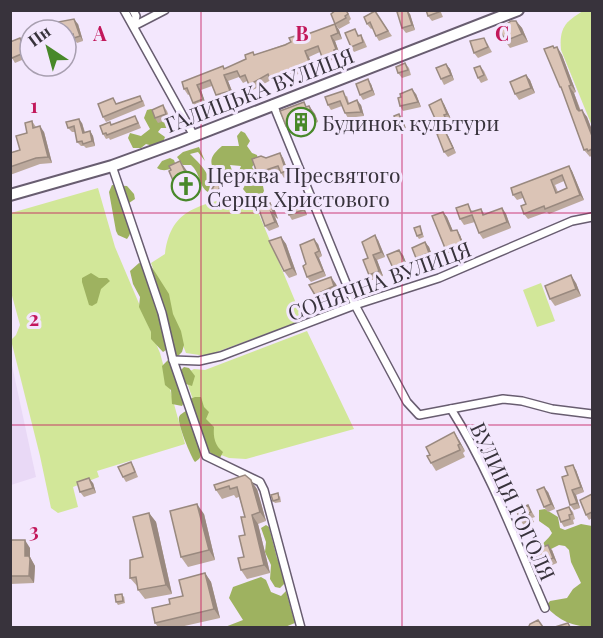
<svg xmlns="http://www.w3.org/2000/svg" width="603" height="638" viewBox="0 0 603 638" font-family="'Playfair Display',serif">
	<rect width="100%" height="100%" fill="#f3e7fd"/>
	<polygon fill="#e9d9f6" points="10,356 36,477 11,485 10,485"/>
	<g fill="#d2e799">
		<path d="M 583,11 L 592,11 L 592,126 L 561,50 C 559,28 565,22 583,11 Z"/>
		<polygon points="98,188 115,247 160,353 185,444 97,471 99,477 73,487 78,507 58,513 51,508 40,456 11,340 16,335 20,325 11,292 11,213"/>
		<path d="M 242,194 L 251,195 L 303,320 L 206,356 L 186,353 L 151,263 L 165,254 C 171,206 202,206 242,194 Z"/>
		<polygon points="541,283 555,321 537,327 523,290"/>
		<polygon points="307,331 354,429 246,459 229,458 211,451 184,374 194,369 205,370"/>
	</g>
	<g fill="#9eb260">
		<path d="M 151,109 C 159,113 160,120 168,124 L 167,128 L 161,128 L 158,132 L 165,137 L 163,142 L 156,147 L 146,144 L 141,148 L 133,148 L 128,138 L 130,133 L 141,136 L 150,129 L 144,118 L 147,110 Z"/>
		<path d="M 241,131 L 245,133 L 250,141 L 247,146 L 252,153 L 257,155 L 258,160 L 252,167 L 256,173 L 257,179 L 254,183 L 263,186 L 264,191 L 259,200 L 262,210 L 257,210 L 251,200 L 251,195 L 247,194 L 243,189 L 245,185 L 240,178 L 242,174 L 239,171 L 241,166 L 230,165 L 235,178 L 232,182 L 228,179 L 223,168 L 216,171 C 206,161 214,153 222,146 L 239,146 L 237,136 Z"/>
		<path d="M 199,147 L 205,161 L 198,152 L 190,154 C 199,163 216,178 208,192 C 199,187 200,172 191,165 L 183,165 L 177,157 L 183,152 Z"/>
		<path d="M 170,158 L 174,160 L 176,166 C 170,170 163,172 157,168 L 162,161 Z"/>
		<path d="M 112,185 L 127,186 L 134,194 L 135,199 L 123,207 C 126,219 136,229 127,239 L 118,235 L 116,231 L 109,192 Z"/>
		<polygon points="148,261 169,294 173,314 181,331 184,345 182,352 176,358 166,350 163,352 151,339 151,332 139,307 140,297 133,284 130,271 139,263 142,264"/>
		<polygon points="91,273 99,278 107,278 110,281 101,289 97,303 92,306 89,305 82,282 82,278"/>
		<polygon points="168,360 172,361 182,385 179,390 187,397 182,406 172,404 171,390 165,385 162,366"/>
		<polygon points="184,367 189,368 195,376 192,386 183,383 179,372"/>
		<path d="M 195,397 L 201,397 L 204,407 L 209,412 L 206,419 L 214,427 C 213,437 215,446 223,452 L 219,460 L 212,455 L 204,444 L 198,431 L 199,423 L 189,408 L 190,399 Z"/>
		<path d="M 186,411 C 193,417 203,444 201,453 C 201,458 199,459 195,462 C 191,457 177,423 179,417 C 180,414 183,413 186,411 Z"/>
		<path d="M 545,509 L 558,517 L 560,528 L 565,530 L 581,524 L 592,526 L 592,627 C 575,627 558,621 546,606 L 550,601 L 567,598 L 573,589 L 581,583 L 571,562 L 569,550 L 565,546 L 559,545 L 549,550 L 538,551 C 541,543 548,540 552,533 L 549,528 L 539,521 L 539,510 Z"/>
		<polygon points="266,525 269,527 277,558 286,577 285,583 280,588 275,587 270,579 271,565 265,552 266,542 261,528"/>
		<polygon points="261,577 266,580 271,592 281,596 286,591 295,623 285,627 225,627 243,620 229,598 233,587"/>
	</g>
	<g fill="none" stroke-linecap="round" stroke-linejoin="round">
		<g stroke="#685d70" stroke-width="10">
			<g id="street">
				<polyline points="124,10 194,136"/>
				<polyline points="133,10 136,16 134,26"/>
				<polyline points="134,26 165,10"/>
				<polyline points="273,104 355,305 407,402 419,415 503,399 522,401 552,409 592,414"/>
				<polyline points="112,166 162,313 173,360 206,456 260,482 264,490 301,628"/>
				<polyline points="173,360 199,361 221,356 355,305 439,278 572,221 592,217"/>
				<path d="M 451,409 C 490,471 516,541 545,608"/>
			</g>
		</g>
		<g stroke="#685d70" stroke-width="14">
			<polyline id="secondary" points="10,195 112,166 178,142 518,10"/>
		</g>
		<use href="#street" stroke="#fff" stroke-width="7"/>
		<use href="#secondary" stroke="#fff" stroke-width="10"/>
	</g>
	<g fill="#bca99d" fill-rule="evenodd">
		<polygon points="347,10 351,19 349,21 350,23 339,29 335,24"/>
		<polygon points="440,10 443,17 432,21 428,16"/>
		<polygon points="375,11 392,36 379,41 376,36 373,28 371,29 367,24"/>
		<polygon points="410,14 415,30 406,33 402,28"/>
		<polygon points="516,21 522,28 528,42 510,48 505,41"/>
		<polygon points="78,24 83,41 77,43 75,40 69,42 66,39 66,30"/>
		<polygon points="335,24 339,30 342,39 335,41 340,55 338,55 339,58 326,62 322,57 320,52 309,57 313,69 278,81 273,82 271,80 253,90 247,81 243,83 239,77 228,81 234,96 220,100 216,95 212,86 201,90 206,105 197,109 193,103 190,94 188,95 184,89 223,66 225,69 254,55 291,42 303,31 306,35"/>
		<polygon points="359,34 359,36 361,35 364,40 367,47 354,52 351,47"/>
		<polygon points="24,43 29,57 15,63 12,58"/>
		<polygon points="487,43 492,52 478,58 474,53"/>
		<polygon points="553,46 555,48 557,47 562,55 576,92 574,93 581,111 587,117 592,130 592,158 591,156 590,157 584,150 564,94 560,87"/>
		<polygon points="405,63 409,68 411,75 402,78 398,73"/>
		<polygon points="446,64 450,69 454,80 444,85 441,79"/>
		<polygon points="480,66 484,71 488,80 481,83 478,78"/>
		<polygon points="526,75 530,80 535,93 519,100 515,94"/>
		<polygon points="371,84 375,95 363,100 360,95"/>
		<polygon points="416,94 421,107 403,111 400,106 401,97"/>
		<polygon points="347,96 349,103 361,105 364,116 348,118 345,113 342,106 331,110 328,105"/>
		<polygon points="143,100 145,106 106,122 103,117 117,103"/>
		<polygon points="304,102 307,107 309,106 315,114 318,122 291,133 286,126"/>
		<polygon points="444,104 451,119 447,120 449,124 441,128 437,123"/>
		<polygon points="163,105 167,111 170,119 158,123 155,118"/>
		<polygon points="403,119 406,129 400,131 397,126"/>
		<polygon points="32,121 36,127 44,132 52,163 40,164 10,175 10,150 12,152 20,150"/>
		<polygon points="138,121 141,128 110,140 109,138 106,139 103,134 111,124"/>
		<polygon points="82,123 85,132 90,131 93,136 95,146 86,148 84,146 81,146 77,142 75,132 72,132 68,128"/>
		<polygon points="445,131 448,136 456,153 448,157 444,152"/>
		<polygon points="280,153 283,158 290,176 284,178 280,171 261,178 257,173 266,158"/>
		<path d="M 569,166 L 572,171 L 584,200 L 549,214 L 547,212 L 528,219 L 524,214 L 526,204 L 523,198 L 517,200 L 513,195 ZM 564,181 L 567,188 L 558,192 L 555,185 Z"/>
		<polygon points="187,171 195,190 185,195 183,192 181,193 174,183"/>
		<polygon points="299,197 302,202 307,215 292,220 289,215"/>
		<polygon points="274,208 278,219 275,217 279,227 269,231 265,226"/>
		<polygon points="502,208 506,214 511,228 483,239 479,233 475,222 464,225 460,219 472,210 473,212 481,209 485,215"/>
		<polygon points="443,212 447,217 453,231 460,235 465,248 448,253 445,248"/>
		<polygon points="420,226 424,237 419,239 417,236"/>
		<polygon points="281,237 286,244 297,275 289,278 284,271"/>
		<polygon points="378,240 385,257 377,260 383,276 372,280 369,275 368,258"/>
		<polygon points="425,242 429,247 433,258 420,263 416,258"/>
		<polygon points="318,244 322,256 319,258 326,276 311,282 307,277 306,264"/>
		<polygon points="403,255 408,268 396,273 393,268"/>
		<polygon points="576,283 581,296 555,306 550,299"/>
		<polygon points="336,284 339,293 320,302 315,295"/>
		<polygon points="459,440 465,451 463,453 465,457 436,471 431,463"/>
		<polygon points="495,449 498,456 490,459 489,456"/>
		<polygon points="131,462 134,467 138,477 126,482 123,477"/>
		<polygon points="576,470 584,492 576,495 580,508 574,510 570,505 568,475"/>
		<polygon points="93,483 96,493 84,497 80,492"/>
		<polygon points="214,485 257,489 266,521 258,524 270,573 247,579 241,570 244,557 245,517 239,497 236,498 234,495 222,499 216,490"/>
		<polygon points="548,492 555,509 548,512 544,507"/>
		<polygon points="592,494 592,518 589,520 586,515"/>
		<polygon points="280,496 281,502 275,503 273,501"/>
		<polygon points="528,505 535,517 532,518 534,522 524,526 521,521"/>
		<polygon points="569,507 573,512 575,519 573,520 574,524 564,527 561,522"/>
		<polygon points="149,513 156,522 172,594 145,599 138,590 138,587 130,578 143,557"/>
		<polygon points="204,514 215,560 188,567 181,557"/>
		<polygon points="10,540 30,548 30,557 35,566 34,583 10,584"/>
		<polygon points="552,550 557,563 543,569 539,563"/>
		<polygon points="205,573 211,582 220,618 180,627 158,627 155,623 170,604 183,596"/>
		<polygon points="124,596 125,603 118,605 116,602"/>
	</g>
	<g fill="#99897f">
		<polygon points="407,10 410,14 415,30 412,25"/>
		<polygon points="74,19 78,24 83,41 80,36"/>
		<polygon points="516,21 522,28 528,42 522,34"/>
		<polygon points="335,24 339,30 342,39 338,33"/>
		<polygon points="331,36 335,41 340,55 336,49"/>
		<polygon points="20,38 24,43 29,57 26,52"/>
		<polygon points="557,47 562,55 576,92 571,85"/>
		<polygon points="305,51 309,57 313,69 310,64"/>
		<polygon points="446,64 450,69 454,80 451,75"/>
		<polygon points="224,75 228,81 234,96 230,91"/>
		<polygon points="526,75 530,80 535,93 531,88"/>
		<polygon points="368,79 371,84 375,95 372,90"/>
		<polygon points="197,85 201,90 206,105 203,99"/>
		<polygon points="569,86 574,93 582,116 577,109"/>
		<polygon points="412,89 416,94 421,107 418,102"/>
		<polygon points="441,99 444,104 451,119 447,114"/>
		<polygon points="357,100 361,105 364,116 361,112"/>
		<polygon points="309,106 315,114 318,122 313,115"/>
		<polygon points="582,110 587,117 592,130 592,136"/>
		<polygon points="399,114 403,119 406,129 402,124"/>
		<polygon points="79,119 82,123 86,138 83,133"/>
		<polygon points="40,126 44,132 52,163 48,157"/>
		<polygon points="90,131 93,136 95,146 92,141"/>
		<polygon points="445,131 448,136 456,153 453,148"/>
		<polygon points="280,153 283,158 290,176 286,171"/>
		<polygon points="180,161 187,171 195,190 189,180"/>
		<polygon points="569,166 572,171 584,200 580,195"/>
		<polygon points="220,186 222,189 219,194 218,192"/>
		<polygon points="299,197 302,202 307,215 303,210"/>
		<polygon points="270,203 274,208 278,219 274,214"/>
		<polygon points="502,208 506,214 511,228 507,222"/>
		<polygon points="271,212 275,217 279,227 275,222"/>
		<polygon points="443,212 447,217 455,236 451,231"/>
		<polygon points="457,230 460,235 465,248 462,243"/>
		<polygon points="375,235 378,240 385,257 381,252"/>
		<polygon points="281,237 286,244 297,275 292,268"/>
		<polygon points="314,239 318,244 322,256 319,251"/>
		<polygon points="425,242 429,247 433,258 429,253"/>
		<polygon points="399,250 403,255 408,268 405,263"/>
		<polygon points="315,253 319,258 326,276 323,271"/>
		<polygon points="373,255 377,260 383,276 379,271"/>
		<polygon points="571,275 576,283 581,296 576,289"/>
		<polygon points="331,277 336,284 339,293 334,286"/>
		<polygon points="454,432 459,440 465,451 460,444"/>
		<polygon points="573,465 576,470 584,492 581,487"/>
		<polygon points="89,478 93,483 96,493 93,488"/>
		<polygon points="251,480 257,489 266,521 260,512"/>
		<polygon points="544,487 548,492 555,509 551,504"/>
		<polygon points="572,490 576,495 580,508 577,503"/>
		<polygon points="197,504 204,514 215,560 209,550"/>
		<polygon points="149,513 156,522 172,594 166,585"/>
		<polygon points="252,515 258,524 270,573 264,565"/>
		<polygon points="25,540 30,548 30,557 35,566 34,583 29,576 25,556"/>
		<polygon points="548,545 552,550 557,563 553,558"/>
		<polygon points="205,573 211,582 220,618 214,609"/>
	</g>
	<g fill="#dbc4b6" stroke="#99897f" stroke-width="1.5" fill-rule="evenodd">
		<polygon points="336,10 346,10 348,14 345,16 346,18 335,24 331,14"/>
		<polygon points="401,10 407,10 412,25 402,28 397,12"/>
		<polygon points="426,10 439,10 439,12 428,16"/>
		<polygon points="375,11 388,31 376,36 370,22 367,24 364,17"/>
		<polygon points="74,19 80,36 74,38 73,34 66,37 66,30 61,30 58,22"/>
		<polygon points="511,21 516,21 522,34 505,41 500,29"/>
		<polygon points="335,24 338,33 331,36 336,49 334,50 335,52 322,57 318,46 305,51 310,64 274,76 269,77 268,74 249,85 245,75 240,77 237,71 224,75 230,91 216,95 210,80 197,85 203,99 193,103 187,88 184,89 182,82 223,66 224,69 246,59 245,55 253,52 254,55 285,45 291,42 289,38 298,35 298,33 303,31 305,35"/>
		<polygon points="355,29 358,36 361,35 363,42 351,47 345,33"/>
		<polygon points="20,38 26,52 12,58 10,55 10,42"/>
		<polygon points="484,38 488,47 474,53 470,41"/>
		<polygon points="553,46 554,48 557,47 571,85 569,86 577,109 579,111 582,110 592,136 592,149 588,151 587,149 584,150 561,87 560,87 544,49"/>
		<polygon points="405,63 408,70 398,73 396,67"/>
		<polygon points="446,64 451,75 441,79 436,68"/>
		<polygon points="480,66 484,75 478,78 474,68"/>
		<polygon points="526,75 531,88 515,94 510,82"/>
		<polygon points="368,79 372,90 360,95 356,84"/>
		<polygon points="412,89 418,102 400,106 398,98 401,97 400,94"/>
		<polygon points="343,91 348,104 357,100 361,112 345,113 340,101 328,105 325,97"/>
		<polygon points="140,96 142,101 103,117 98,104 113,98 116,104"/>
		<polygon points="441,99 447,114 444,115 446,119 437,123 429,105"/>
		<polygon points="304,102 306,107 309,106 313,115 286,126 280,111"/>
		<polygon points="163,105 166,114 155,118 152,110"/>
		<polygon points="399,114 402,124 397,126 394,116"/>
		<polygon points="135,116 138,123 107,135 106,133 103,134 100,126 110,122 111,125"/>
		<polygon points="79,119 83,133 90,131 92,141 83,144 82,141 77,142 74,126 68,128 66,122"/>
		<polygon points="32,121 33,128 40,126 48,157 36,158 10,167 10,153 20,150 16,136 27,133 25,123"/>
		<polygon points="445,131 453,148 444,152 437,134"/>
		<polygon points="280,153 286,171 281,173 278,166 257,173 252,159 261,156 266,158"/>
		<polygon points="180,161 189,180 178,185 176,182 174,183 169,171 171,170 169,166"/>
		<path d="M 569,166 L 580,195 L 545,209 L 544,206 L 524,214 L 521,206 L 526,204 L 521,192 L 513,195 L 511,188 ZM 562,175 L 567,188 L 556,193 L 551,180 Z"/>
		<polygon points="215,184 220,186 218,192 212,189"/>
		<polygon points="299,197 303,210 289,215 284,202"/>
		<polygon points="270,203 274,214 271,212 275,222 265,226 258,207"/>
		<polygon points="468,204 471,212 481,209 483,215 502,208 507,222 479,233 472,215 460,219 456,208"/>
		<polygon points="443,212 451,231 457,230 462,243 445,248 432,216"/>
		<polygon points="420,226 422,234 417,236 414,228"/>
		<polygon points="375,235 381,252 373,255 379,271 369,275 363,260 368,258 362,242"/>
		<polygon points="281,237 292,268 284,271 269,241"/>
		<polygon points="314,239 319,251 315,253 323,271 307,277 303,266 306,264 300,245"/>
		<polygon points="425,242 429,253 416,258 412,248"/>
		<polygon points="399,250 405,263 393,268 387,255"/>
		<polygon points="571,275 576,289 550,299 545,286"/>
		<polygon points="331,277 334,286 315,295 309,285"/>
		<polygon points="454,432 460,444 458,445 460,450 431,463 427,456 430,455 426,447"/>
		<polygon points="494,447 496,453 489,456 486,450"/>
		<polygon points="131,462 135,472 123,477 118,467"/>
		<polygon points="573,465 581,487 572,490 577,503 570,505 562,477 568,475 565,467"/>
		<polygon points="245,475 251,480 260,512 252,515 264,565 241,570 238,558 244,557 239,536 245,535 241,517 245,517 237,487 230,489 229,486 216,490 214,485"/>
		<polygon points="89,478 93,488 80,492 77,482"/>
		<polygon points="544,487 551,504 544,507 537,490"/>
		<polygon points="278,493 279,499 273,501 271,495"/>
		<polygon points="592,494 592,512 586,515 580,500"/>
		<polygon points="197,504 209,550 181,557 170,511"/>
		<polygon points="528,505 531,512 528,513 530,517 521,521 516,510"/>
		<polygon points="569,507 572,514 569,515 570,519 561,522 557,511"/>
		<polygon points="149,513 166,585 138,590 136,577 130,578 130,560 143,557 133,517"/>
		<polygon points="10,540 25,540 25,556 29,556 30,559 29,576 10,576"/>
		<polygon points="548,545 553,558 539,563 535,550"/>
		<polygon points="205,573 214,609 155,623 152,608 170,604 169,599 183,596 179,580"/>
		<polygon points="122,594 123,601 116,602 115,595"/>
		<polygon points="538,620 543,627 530,627 529,626 530,624"/>
		<polygon points="568,623 570,627 555,627"/>
	</g>
	<path fill="none" stroke="#c2185b" stroke-width="1.5" stroke-opacity="0.55" d="M 201,10 L 201,628M 402,10 L 402,628M 10,213 L 592,213M 10,425 L 592,425"/>
	<defs>
		<g id="building-ring" transform="scale(1.5)"><circle r="9.5" fill="#f3e7fd" stroke="#488829" stroke-width="1.5"/><path d="M-4-6H4V6H1V3H-1V6H-4ZM-2.5-4.3h1.7v1.8h-1.7ZM.8-4.3h1.7v1.8H.8ZM-2.5-1h1.7V.8h-1.7ZM.8-1h1.7V.8H.8Z" fill="#488829"/></g>
		<g id="church-ring" transform="scale(1.5)"><circle r="9.5" fill="#f3e7fd" stroke="#488829" stroke-width="1.5"/><path d="M-1.2-6h2.4v3.5h3.3v2.4h-3.3V6h-2.4V-.1h-3.3v-2.4h3.3Z" fill="#488829"/></g>
	</defs>
	<g fill-rule="evenodd">
		<use href="#building-ring" x="301" y="122"/>
		<use href="#church-ring" x="186" y="186"/>
	</g>
	<g text-anchor="middle" dominant-baseline="central" stroke-width="6" stroke-linejoin="round" paint-order="stroke">
		<g font-size="21" fill="#38333c" stroke="#f3e7fd">
			<text transform="translate(259 89) rotate(-21)">ГАЛИЦЬКА ВУЛИЦЯ</text>
			<text transform="translate(379 280) rotate(-20)">СОНЯЧНА ВУЛИЦЯ</text>
			<text transform="translate(514 501) rotate(65)">ВУЛИЦЯ ГОГОЛЯ</text>
		</g>
		<g font-size="21" fill="#38333c" stroke="#f3e7fd" text-anchor="start">
			<text x="322" y="122">Будинок культури</text>
			<text x="207" y="174">Церква Пресвятого<tspan x="207" dy="24">Серця Христового</tspan></text>
		</g>
	</g>
	<g font-size="20" text-anchor="middle" font-weight="bold" fill="#c2185b" stroke="#f3e7fd" stroke-width="6" stroke-linejoin="round" paint-order="stroke">
		<text x="100" y="41">A</text>
		<text x="302" y="41">B</text>
		<text x="502" y="41">C</text>
		<text x="34" y="113">1</text>
		<text x="34" y="326">2</text>
		<text x="34" y="538">3</text>
	</g>
	<rect width="603" height="638" fill="none" stroke="#38333c" stroke-width="24"/>
	<g transform="translate(48 48) rotate(324)"><circle r="28" fill="#f3e7fd" stroke="#a89fb0" stroke-width="1.5"/>
	<path d="M0-4.5L10 22L0 15L-10 22Z" fill="#488829"/>
	<text y="-9" font-size="16" font-weight="bold" text-anchor="middle" fill="#38333c">Пн</text>
	</g>
</svg>
